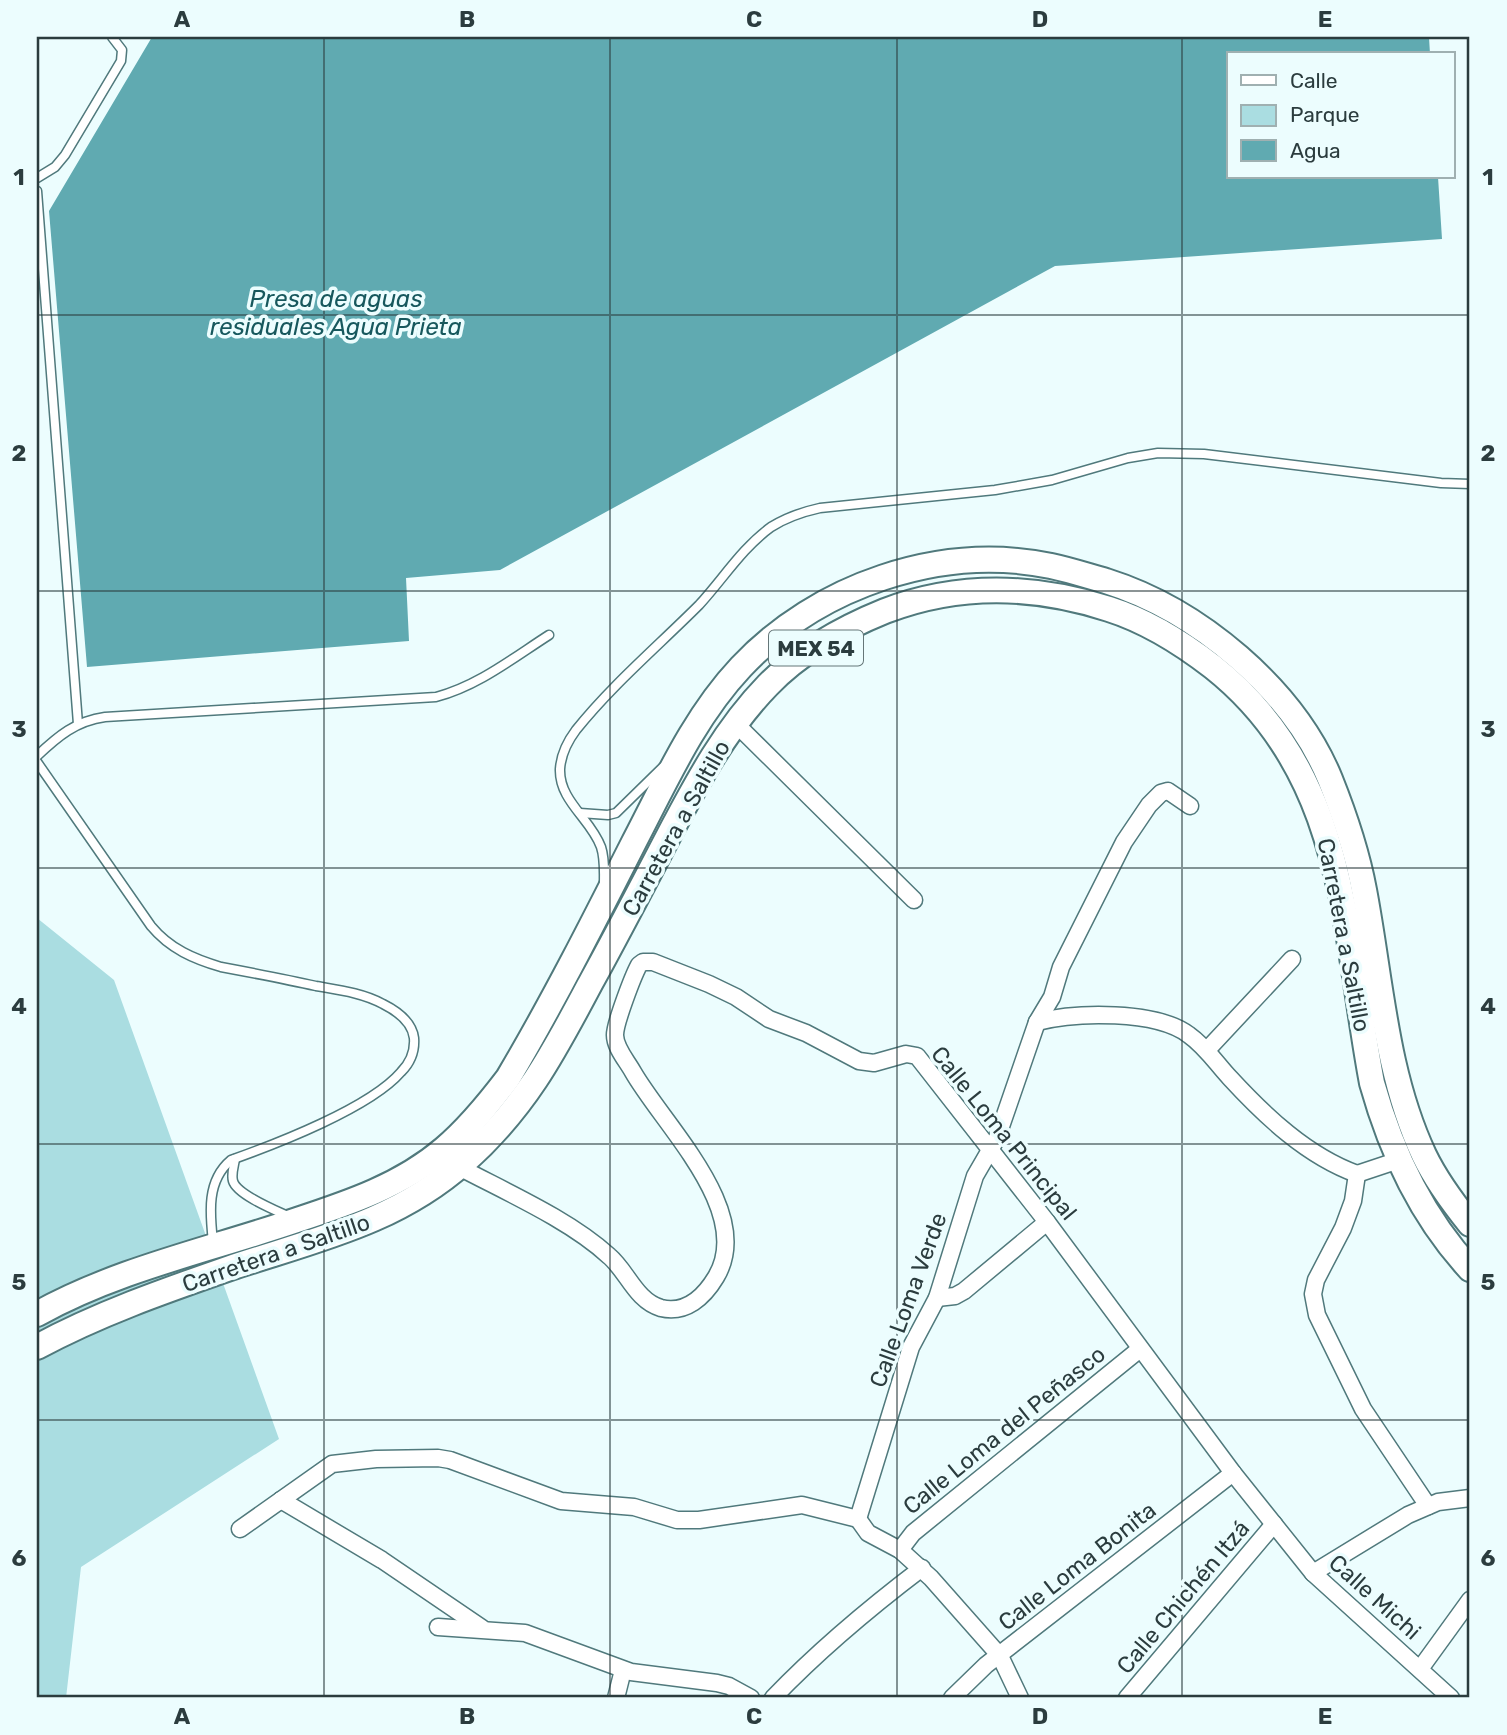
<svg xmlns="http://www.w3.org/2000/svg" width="1507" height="1735" viewBox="0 0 1507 1735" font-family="Rubik,sans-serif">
	<rect width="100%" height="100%" fill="#ecfdfe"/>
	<polygon fill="#aadde1" points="37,918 114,980 279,1439 81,1567 66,1698 37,1698"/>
	<polygon fill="#60aab1" points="152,37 1429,37 1430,54 1229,54 1229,177 1438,177 1442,239 1055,266 500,570 406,578 409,641 87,667 49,211"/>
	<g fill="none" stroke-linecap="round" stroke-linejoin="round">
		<g stroke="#50797c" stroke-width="11">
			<g id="lane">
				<polyline points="37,178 55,167 65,155 121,61 122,50 112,37"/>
				<polyline points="37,191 78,724"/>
				<path d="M 37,756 C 58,736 76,721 105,717 L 436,697 C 478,686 513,658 549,635"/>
				<path d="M 37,762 L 151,926 C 170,949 194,959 221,967 C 253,973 285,979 316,986 C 339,990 363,993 383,1004 C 397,1011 412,1022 414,1038 C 415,1051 410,1063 401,1072 C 370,1108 276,1144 231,1160 C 206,1181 210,1214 213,1242"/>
				<polyline points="580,813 608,815 616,813 663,767"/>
				<path d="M 604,884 C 604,872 605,859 601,847 C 591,819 559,801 560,769 C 561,755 567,742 576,730 C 612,685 658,646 699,605 C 723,579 742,548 771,527 C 787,517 802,512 820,508 L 995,490 L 1052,480 L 1128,458 L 1158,453 L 1204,454 L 1441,483 L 1470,484"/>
				<path d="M 235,1159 C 234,1166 231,1174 233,1181 C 237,1195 277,1211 290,1217"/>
			</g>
		</g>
		<g stroke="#50797c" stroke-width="19">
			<g id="street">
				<polyline points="736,724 914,900"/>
				<path d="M 1037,1022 C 1076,1012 1156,1010 1189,1035 C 1206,1047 1216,1063 1230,1078 C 1265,1116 1307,1156 1357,1174"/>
				<polyline points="1207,1050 1292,959"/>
				<path d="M 459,1167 C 506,1192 570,1220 609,1256 C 627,1271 636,1301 661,1308 C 686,1314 704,1297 716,1277 C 755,1212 664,1126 633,1072 C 627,1061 615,1048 615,1035 C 615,1023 633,976 639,965 L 643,962 L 653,962 L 709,984 L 736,997 L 769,1019 L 806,1033 L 859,1061 L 874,1063 L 906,1054 L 917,1056 L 1047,1222 L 1233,1473 L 1313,1573 L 1451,1698"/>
				<polyline points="1357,1174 1353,1201 1343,1228 1316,1280 1313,1294 1317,1315 1363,1409 1428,1506"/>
				<polyline points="1357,1174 1399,1160"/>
				<polyline points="937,1298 955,1296 964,1291 1047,1222"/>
				<polyline points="281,1500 382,1560 482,1628"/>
				<polyline points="858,1519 911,1347 937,1298 975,1176 997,1138 1037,1022 1052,997 1061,967 1124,842 1149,805 1161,793 1168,791 1190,806"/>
				<polyline points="858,1519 868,1533 900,1550 931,1578 1000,1656 1020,1698"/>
				<polyline points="240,1529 332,1464 376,1459 438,1458 450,1460 561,1501 634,1507 677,1520 699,1520 802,1505 858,1519"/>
				<polyline points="900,1550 913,1533 1140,1349"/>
				<polyline points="1313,1573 1408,1515 1438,1502 1470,1498"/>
				<polyline points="438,1627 525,1633 631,1672 717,1683 729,1686 751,1698"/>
				<polyline points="1420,1669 1470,1600"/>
				<polyline points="616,1698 623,1670"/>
				<path d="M 773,1698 C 819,1650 868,1609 922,1568"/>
				<polyline points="952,1698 986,1665 1233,1473"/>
				<polyline points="1127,1698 1274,1524"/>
			</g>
		</g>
		<g stroke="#50797c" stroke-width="28">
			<g id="primary">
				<path d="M 37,1314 C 118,1269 209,1250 297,1220 C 349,1203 402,1185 444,1149 C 469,1128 489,1103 508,1078 C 553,1002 593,923 633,844 C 665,783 693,718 741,667 C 817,586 940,543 1051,566 C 1070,570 1088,576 1106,581 C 1198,610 1293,689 1330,779 C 1344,814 1357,852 1364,890 C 1381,979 1385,1072 1424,1155 C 1436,1180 1453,1203 1470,1224"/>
				<path d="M 37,1347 C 98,1314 164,1291 230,1268 C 314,1240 396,1223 464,1162 C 524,1109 553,1054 590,984 C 617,935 643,885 669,835 C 697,782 726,728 768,685 C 799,653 843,628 885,611 C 958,583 1035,585 1109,609 C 1147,621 1182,643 1213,667 C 1347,773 1343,929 1372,1083 C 1391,1151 1422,1217 1470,1269"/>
			</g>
		</g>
		<use href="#lane" stroke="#fff" stroke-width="8"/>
		<use href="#street" stroke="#fff" stroke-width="16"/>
		<use href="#primary" stroke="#fff" stroke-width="24"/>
	</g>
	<path fill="none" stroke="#2b3c3e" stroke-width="2" stroke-opacity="0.55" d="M 324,37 L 324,1698M 610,37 L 610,1698M 897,37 L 897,1698M 1182,37 L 1182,1698M 37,315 L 1470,315M 37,591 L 1470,591M 37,868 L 1470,868M 37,1144 L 1470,1144M 37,1420 L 1470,1420"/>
	<g text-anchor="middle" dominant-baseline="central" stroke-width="7" stroke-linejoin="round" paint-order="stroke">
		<rect fill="#ecfdfe" stroke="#657678" stroke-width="2" x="769" y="630.5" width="94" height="35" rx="5"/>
		<g font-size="21" font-weight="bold" fill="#2b3c3e">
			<text x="816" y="648">MEX 54</text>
		</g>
		<g font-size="23" fill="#2b3c3e" stroke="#ecfdfe">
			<text transform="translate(676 828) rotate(-61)">Carretera a Saltillo</text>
			<text transform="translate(1344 935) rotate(79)">Carretera a Saltillo</text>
			<text transform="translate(1004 1133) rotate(51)">Calle Loma Principal</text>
			<text transform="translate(276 1253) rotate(-19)">Carretera a Saltillo</text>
			<text transform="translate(908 1300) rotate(-70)">Calle Loma Verde</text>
			<text transform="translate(1004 1430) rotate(-39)">Calle Loma del Peñasco</text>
			<text transform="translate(1077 1566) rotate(-38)">Calle Loma Bonita</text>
			<text transform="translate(1183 1597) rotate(-50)">Calle Chichén Itzá</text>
			<text transform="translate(1375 1597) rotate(42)">Calle Michi</text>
		</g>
		<g font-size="24" font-style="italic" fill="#17585d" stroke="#ecfdfe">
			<text x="336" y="299">Presa de aguas<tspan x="336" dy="28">residuales Agua Prieta</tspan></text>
		</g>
	</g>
	<rect width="1507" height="1735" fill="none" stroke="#ecfdfe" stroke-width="77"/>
	<rect x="1227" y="52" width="228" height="126" fill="#ecfdfe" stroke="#9fb0b1" stroke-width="2"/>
	<rect x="1241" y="75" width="35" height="10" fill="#ffffff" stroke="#9fb0b1" stroke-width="2"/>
	<text x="1290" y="88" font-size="21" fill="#2b3c3e">Calle</text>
	<rect x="1241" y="105" width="35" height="21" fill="#aadde1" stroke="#9fb0b1" stroke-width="2"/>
	<text x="1290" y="122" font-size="21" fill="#2b3c3e">Parque</text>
	<rect x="1241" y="140" width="35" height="21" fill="#60aab1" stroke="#9fb0b1" stroke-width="2"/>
	<text x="1290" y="158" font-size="21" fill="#2b3c3e">Agua</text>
	<rect x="38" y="38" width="1430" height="1658" fill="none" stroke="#2b3c3e" stroke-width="2.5"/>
	<g font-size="23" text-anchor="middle" font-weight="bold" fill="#2b3c3e">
		<text x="182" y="27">A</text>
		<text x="467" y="27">B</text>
		<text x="754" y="27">C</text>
		<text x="1040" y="27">D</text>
		<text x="1325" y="27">E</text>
		<text x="19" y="185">1</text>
		<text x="1488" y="185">1</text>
		<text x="19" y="461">2</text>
		<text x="1488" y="461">2</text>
		<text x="19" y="737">3</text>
		<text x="1488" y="737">3</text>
		<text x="19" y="1014">4</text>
		<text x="1488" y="1014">4</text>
		<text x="19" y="1290">5</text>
		<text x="1488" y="1290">5</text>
		<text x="19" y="1566">6</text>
		<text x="1488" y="1566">6</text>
		<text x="182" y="1724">A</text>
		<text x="467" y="1724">B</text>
		<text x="754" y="1724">C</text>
		<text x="1040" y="1724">D</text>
		<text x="1325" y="1724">E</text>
	</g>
</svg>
